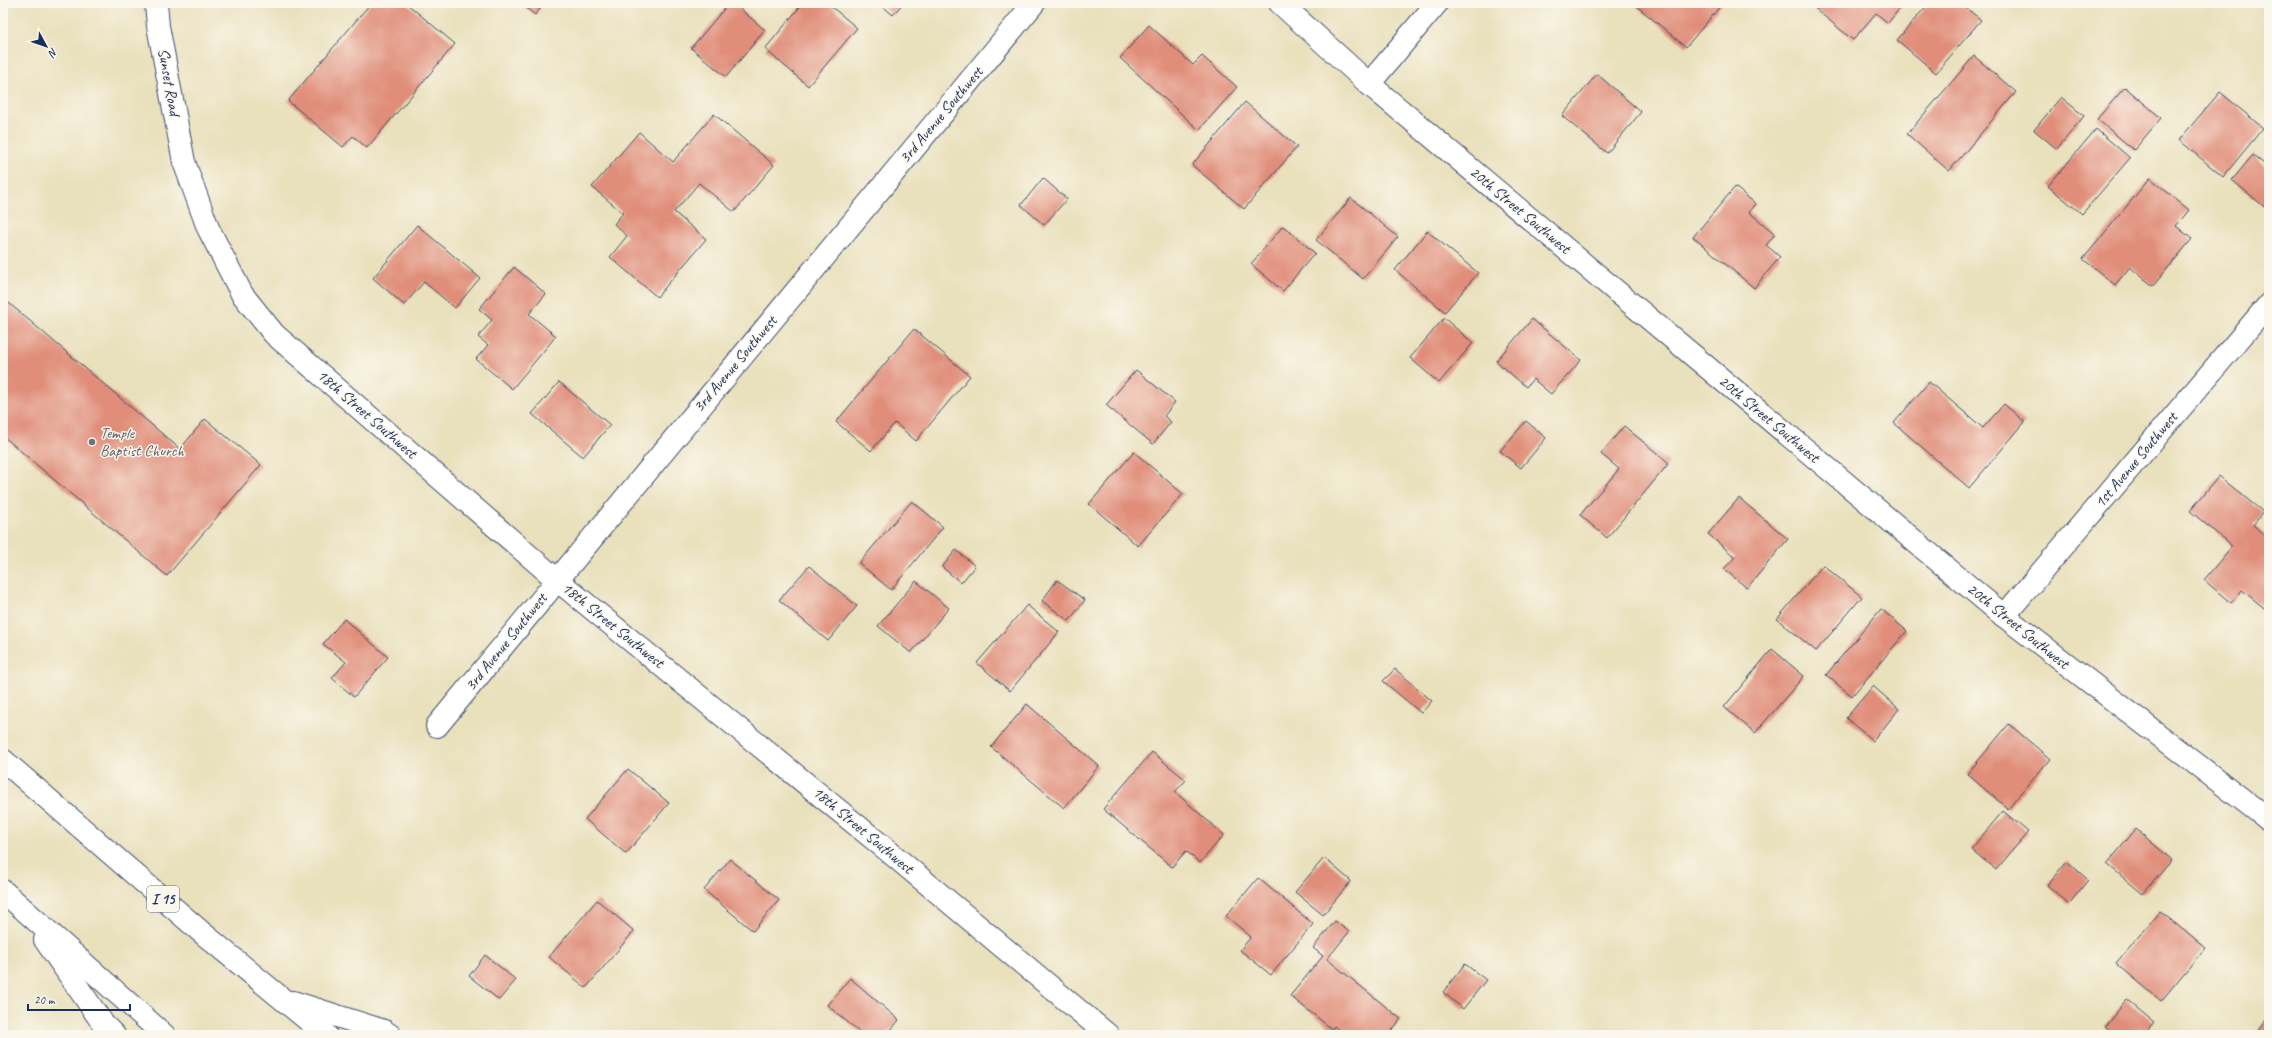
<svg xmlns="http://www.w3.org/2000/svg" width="2272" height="1038" viewBox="0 0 2272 1038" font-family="Caveat,sans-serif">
	<rect width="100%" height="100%" fill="#fbf7ec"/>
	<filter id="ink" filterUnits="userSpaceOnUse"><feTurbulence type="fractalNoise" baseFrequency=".025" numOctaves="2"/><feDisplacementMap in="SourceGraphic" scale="8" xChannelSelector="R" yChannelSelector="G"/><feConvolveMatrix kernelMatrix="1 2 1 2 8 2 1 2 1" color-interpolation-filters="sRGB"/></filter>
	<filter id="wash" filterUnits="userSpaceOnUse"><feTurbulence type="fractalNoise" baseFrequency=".012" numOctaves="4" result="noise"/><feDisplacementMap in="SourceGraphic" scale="16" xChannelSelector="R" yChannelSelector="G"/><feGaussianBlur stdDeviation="0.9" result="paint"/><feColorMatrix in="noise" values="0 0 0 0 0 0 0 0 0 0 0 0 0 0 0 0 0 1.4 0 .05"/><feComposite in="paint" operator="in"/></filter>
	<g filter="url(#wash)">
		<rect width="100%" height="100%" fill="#e9e0bc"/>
		<g id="blocks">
			<g fill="#e08d79">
				<polygon points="371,3 406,3 455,44 367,148 353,136 343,147 288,101"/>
				<polygon points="520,3 545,3 535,15"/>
				<polygon points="729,3 733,3 765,30 726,77 691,48"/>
				<polygon points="803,3 827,3 857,28 808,86 765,49"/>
				<polygon points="879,3 903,3 893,15"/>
				<polygon points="1633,3 1723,3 1686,47"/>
				<polygon points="1815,3 1904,3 1888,23 1876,13 1853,40 1812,6"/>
				<polygon points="1929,3 1960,3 1981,20 1936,73 1897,40"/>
				<polygon points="1149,25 1193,65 1202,56 1237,87 1199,130 1120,58"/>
				<polygon points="1974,56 2016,92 1949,171 1907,134"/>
				<polygon points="1597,74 1641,112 1607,153 1562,116"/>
				<polygon points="2125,87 2161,118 2134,150 2097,119"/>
				<polygon points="2220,92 2263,128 2223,177 2179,140"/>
				<polygon points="2061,97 2084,116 2057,149 2034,130"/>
				<polygon points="1245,102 1297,147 1244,209 1192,165"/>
				<polygon points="714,114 774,165 734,212 699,183 674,212 706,239 657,297 610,257 627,236 614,224 623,213 592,187 639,132 673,162"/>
				<polygon points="2096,129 2130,158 2082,214 2048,186"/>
				<polygon points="2253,155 2269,168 2269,207 2267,209 2232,180"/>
				<polygon points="1043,178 1067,199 1044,225 1021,205"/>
				<polygon points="2150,178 2189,210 2176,226 2192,239 2153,286 2130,267 2115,285 2083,259"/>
				<polygon points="1735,187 1756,204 1749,212 1775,234 1766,245 1780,257 1754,288 1693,237"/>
				<polygon points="1351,198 1398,237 1363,279 1316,240"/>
				<polygon points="417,225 480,278 455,308 424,282 404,305 373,278"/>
				<polygon points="1283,226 1315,253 1283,291 1251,264"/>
				<polygon points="1427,231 1478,273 1445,312 1395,270"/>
				<polygon points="514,267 546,294 529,314 556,336 512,389 476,359 488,345 478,337 492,320 479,309"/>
				<polygon points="3,298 180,449 205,419 261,465 167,576 3,436"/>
				<polygon points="1444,318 1473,343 1439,383 1410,358"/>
				<polygon points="1532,319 1581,360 1551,394 1533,379 1526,387 1496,361"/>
				<polygon points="914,329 970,376 916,441 895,423 871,451 836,422"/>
				<polygon points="1136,370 1175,402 1164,416 1171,422 1153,444 1106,405"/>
				<polygon points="559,382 610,425 583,457 532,414"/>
				<polygon points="1929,382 1983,428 2004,404 2025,422 1969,488 1894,423"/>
				<polygon points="1526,421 1546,438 1521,468 1500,451"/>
				<polygon points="1624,426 1669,463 1607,538 1580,515 1619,469 1601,454"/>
				<polygon points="1134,452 1183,494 1138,546 1089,504"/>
				<polygon points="2219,476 2263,512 2253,525 2269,538 2269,551 2265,556 2269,560 2269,612 2242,590 2231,603 2204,580 2232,546 2190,511"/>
				<polygon points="1739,498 1788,539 1747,588 1724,569 1735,557 1708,534"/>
				<polygon points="912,501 943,527 891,590 859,563"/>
				<polygon points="956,550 975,566 961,583 942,567"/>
				<polygon points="1823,565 1862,597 1816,651 1777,619"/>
				<polygon points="809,566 857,606 828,641 779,600"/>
				<polygon points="1057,580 1085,600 1069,621 1042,601"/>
				<polygon points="916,581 949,608 911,653 878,626"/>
				<polygon points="1027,605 1059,632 1010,691 977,663"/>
				<polygon points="1881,609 1907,631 1852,696 1826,675"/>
				<polygon points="344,619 388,657 354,697 332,678 346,662 323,644"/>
				<polygon points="1772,649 1804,676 1755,733 1724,707"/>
				<polygon points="1395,669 1432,701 1421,713 1383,681"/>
				<polygon points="1873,686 1899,709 1873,741 1846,718"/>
				<polygon points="1027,704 1099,766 1064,808 991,747"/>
				<polygon points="2009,724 2050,759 2008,809 1967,774"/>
				<polygon points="1152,752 1186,780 1175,792 1224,835 1200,863 1186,851 1172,867 1103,809"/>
				<polygon points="628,769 669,803 626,854 585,819"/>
				<polygon points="2003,811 2028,832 1996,870 1971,849"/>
				<polygon points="2136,829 2172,860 2143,894 2107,864"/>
				<polygon points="1324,858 1351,881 1323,915 1295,892"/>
				<polygon points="730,859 779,900 753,931 704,890"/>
				<polygon points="2067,861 2088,880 2069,904 2047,885"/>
				<polygon points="1258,878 1313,924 1271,975 1240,950 1251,937 1226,916"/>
				<polygon points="597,900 634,931 586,988 549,957"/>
				<polygon points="2160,911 2205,948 2161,1001 2116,963"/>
				<polygon points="1335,921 1349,932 1327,959 1401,1019 1388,1035 1345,1035 1334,1026 1332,1029 1290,996 1323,956 1313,948"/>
				<polygon points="485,955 516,980 499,1000 469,976"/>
				<polygon points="1465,964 1486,980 1463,1009 1443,992"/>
				<polygon points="850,978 899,1020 887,1035 863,1035 827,1005"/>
				<polygon points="2127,1000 2154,1022 2143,1035 2115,1035 2105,1026"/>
				<polygon points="2269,1017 2269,1035 2267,1035 2259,1029"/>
			</g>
		</g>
	</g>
	<g filter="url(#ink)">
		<use href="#blocks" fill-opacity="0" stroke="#3a4a6c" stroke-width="1"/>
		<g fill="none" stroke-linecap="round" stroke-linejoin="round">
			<g stroke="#3a4a6c" stroke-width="24">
				<g id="minor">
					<polyline points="156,3 158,26 184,162 208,228 242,294 274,334 557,580 887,850 1108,1035"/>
					<polyline points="1280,3 1369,84 2004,616 2269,820"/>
					<polyline points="1369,84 1437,3"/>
					<polyline points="2004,616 2269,304"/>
					<polyline points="437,726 1034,3"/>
				</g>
			</g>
			<g stroke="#3a4a6c" stroke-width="24">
				<g id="motorway">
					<polyline points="3,760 200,931 326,1035"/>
					<polyline points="3,891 164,1035"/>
					<polyline points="45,940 104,1025 114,1035"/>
					<polyline points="293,1002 384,1031 390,1035"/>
				</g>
			</g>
			<use href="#minor" stroke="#fff" stroke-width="22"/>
			<use href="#motorway" stroke="#fff" stroke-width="22"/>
		</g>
	</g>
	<circle fill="#6b7280" stroke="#fbf7ec" stroke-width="1.5" cx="92" cy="442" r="4"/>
	<g text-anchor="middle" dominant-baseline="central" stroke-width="3" stroke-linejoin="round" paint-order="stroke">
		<rect fill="#fbf7ec" stroke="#5e6b89" stroke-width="1" x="147" y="886" width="32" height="26" rx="3"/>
		<g font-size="15" font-weight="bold" fill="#1b2f5e">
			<text x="163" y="899">I 15</text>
		</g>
		<g font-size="16" fill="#1b2f5e" stroke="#fbf7ec">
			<text transform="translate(169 82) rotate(80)">Sunset Road</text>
			<text transform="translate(941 115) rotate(-50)">3rd Avenue Southwest</text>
			<text transform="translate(1520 210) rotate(40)">20th Street Southwest</text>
			<text transform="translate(735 364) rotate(-50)">3rd Avenue Southwest</text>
			<text transform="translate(367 414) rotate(41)">18th Street Southwest</text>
			<text transform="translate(1769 419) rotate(40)">20th Street Southwest</text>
			<text transform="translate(2136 460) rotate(-50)">1st Avenue Southwest</text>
			<text transform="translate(613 625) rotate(39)">18th Street Southwest</text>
			<text transform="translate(2018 626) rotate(39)">20th Street Southwest</text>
			<text transform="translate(506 642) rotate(-51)">3rd Avenue Southwest</text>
			<text transform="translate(863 830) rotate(40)">18th Street Southwest</text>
		</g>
		<g font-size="16" fill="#5b616d" stroke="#fbf7ec" text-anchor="start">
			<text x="100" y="433">Temple<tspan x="100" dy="18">Baptist Church</tspan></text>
		</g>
	</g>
	<rect width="2272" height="1038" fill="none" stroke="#fbf7ec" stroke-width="16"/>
	<g transform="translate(46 46) rotate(130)" stroke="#fbf7ec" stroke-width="3" paint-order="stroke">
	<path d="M0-3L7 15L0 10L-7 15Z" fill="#1b2f5e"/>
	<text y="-6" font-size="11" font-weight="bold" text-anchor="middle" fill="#1b2f5e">N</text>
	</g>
	<path d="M28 1004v6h102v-6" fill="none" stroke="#1b2f5e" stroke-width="2"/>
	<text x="34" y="1004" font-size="12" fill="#1b2f5e" stroke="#fbf7ec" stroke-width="3" paint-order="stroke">20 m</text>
</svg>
